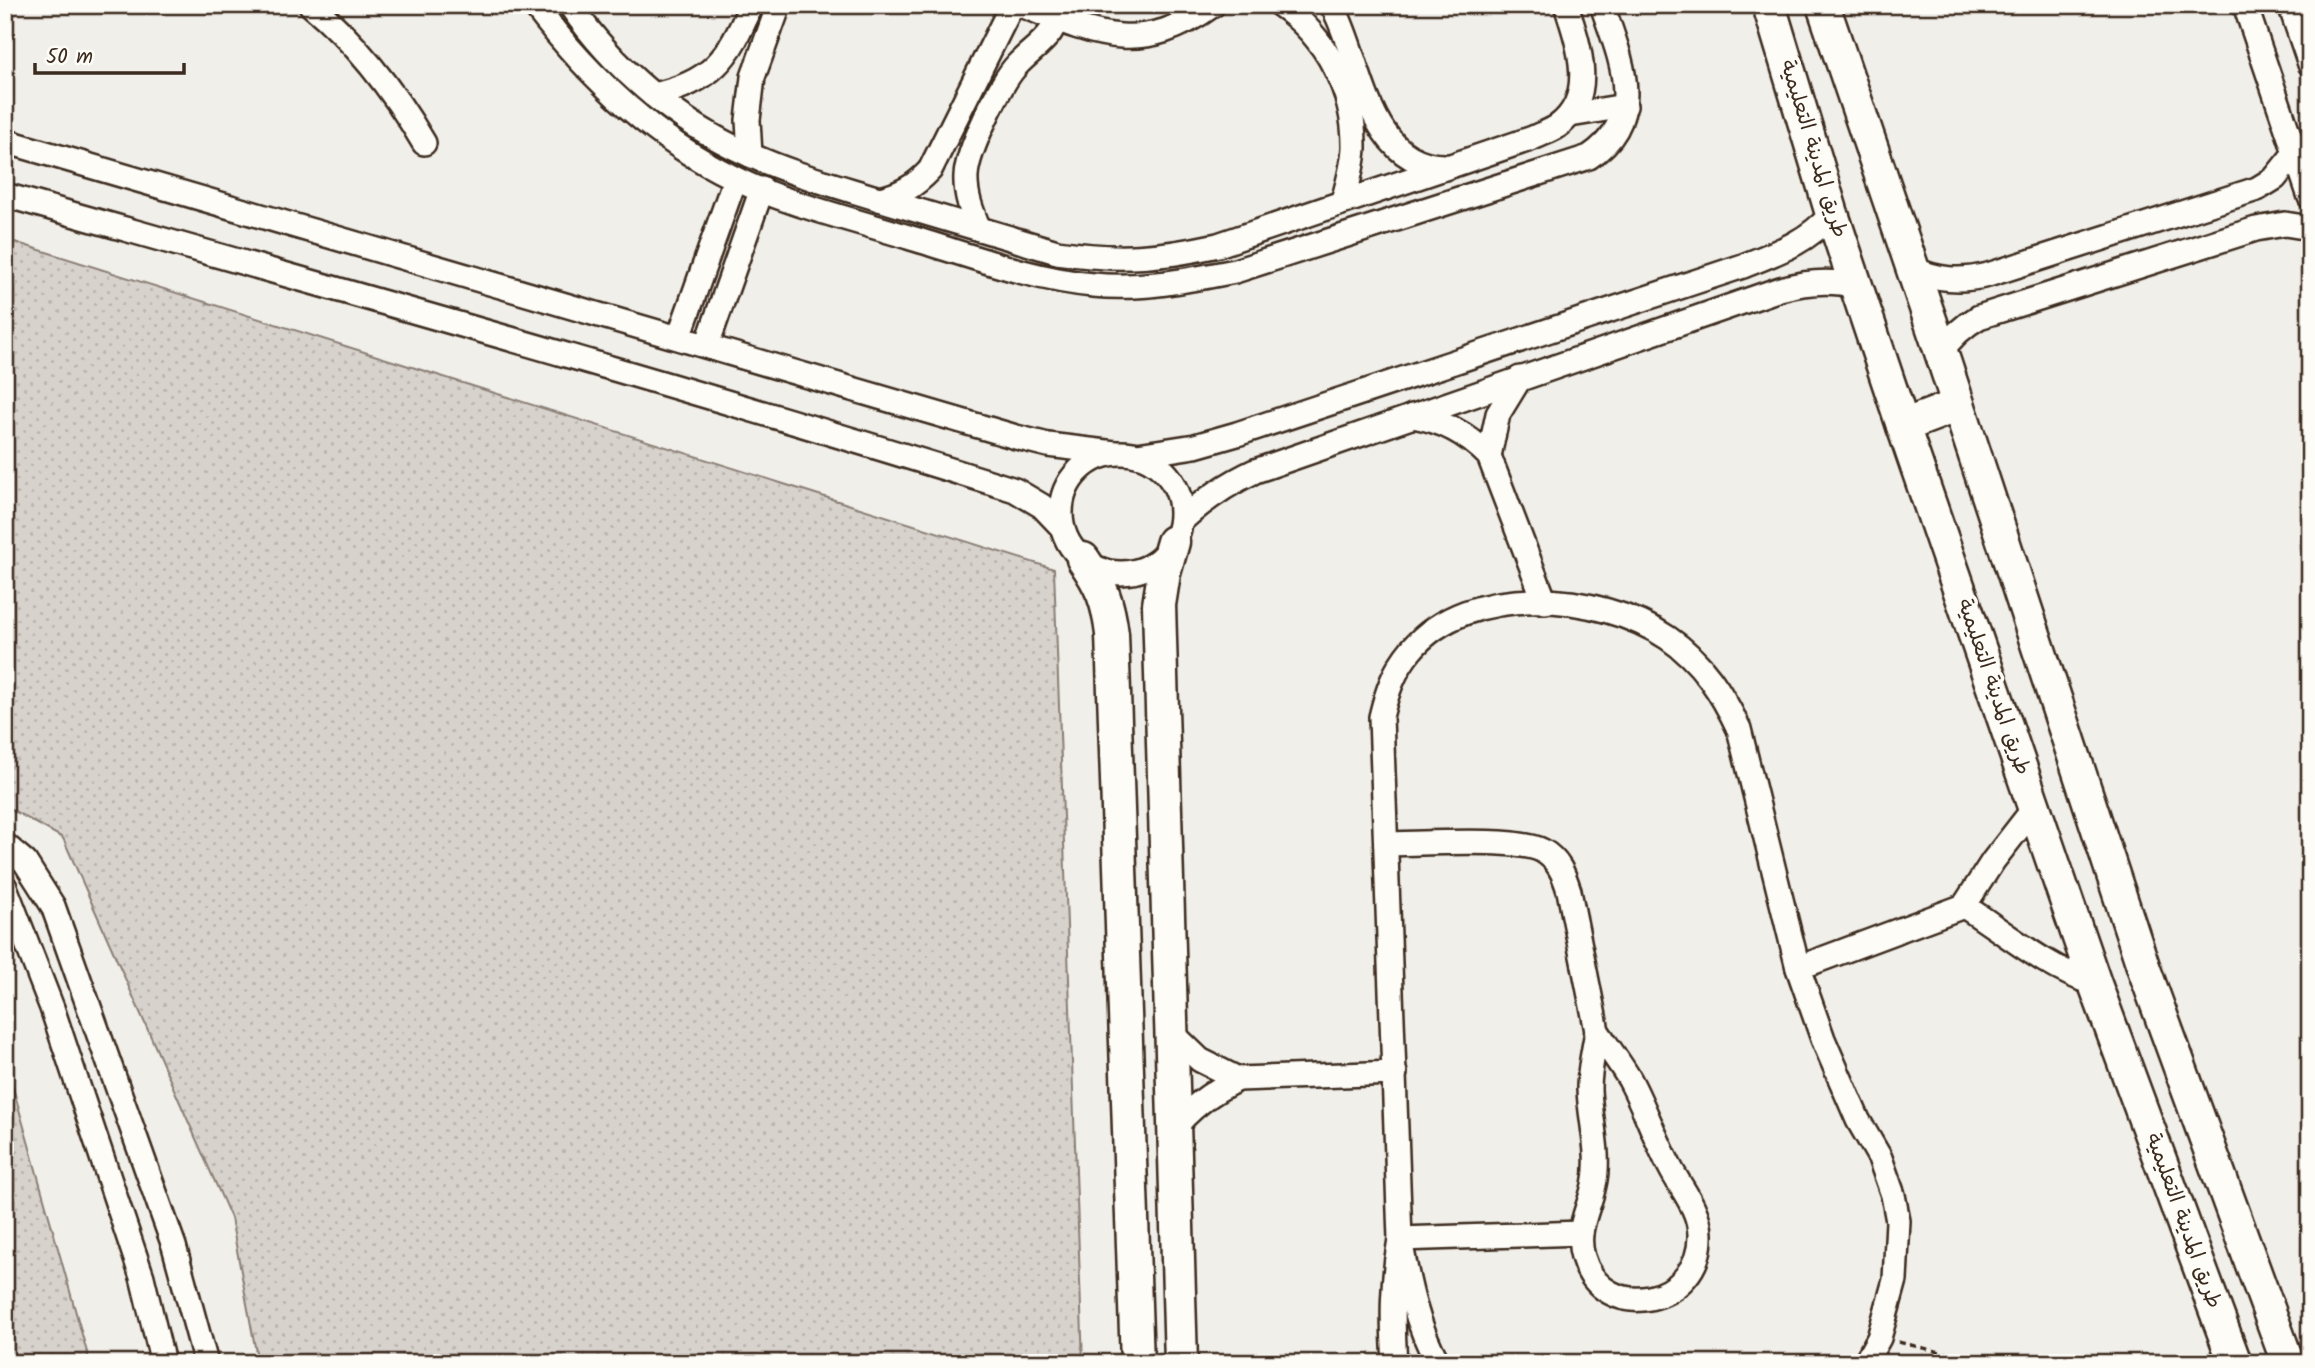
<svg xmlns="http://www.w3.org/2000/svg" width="2315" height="1368" viewBox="0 0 2315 1368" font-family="Kalam,'Playpen Sans Arabic',sans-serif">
	<defs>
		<pattern id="grass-dots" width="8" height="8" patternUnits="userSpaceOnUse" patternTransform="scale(1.75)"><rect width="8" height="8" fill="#d7d2cc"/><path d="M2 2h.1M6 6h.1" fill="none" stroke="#b9b4af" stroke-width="1.8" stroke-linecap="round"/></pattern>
	</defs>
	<rect width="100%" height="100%" fill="#f1efea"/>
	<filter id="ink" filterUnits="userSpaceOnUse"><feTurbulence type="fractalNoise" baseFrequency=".0143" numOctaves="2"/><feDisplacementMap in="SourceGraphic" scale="14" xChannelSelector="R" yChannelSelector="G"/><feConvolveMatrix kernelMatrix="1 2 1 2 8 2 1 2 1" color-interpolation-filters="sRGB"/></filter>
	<g filter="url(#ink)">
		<g fill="url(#grass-dots)" stroke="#897e75" stroke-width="2">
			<polygon points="5,239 1054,569 1083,1363 258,1363 231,1218 63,838 5,806"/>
			<polygon points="5,1059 90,1363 5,1363"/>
		</g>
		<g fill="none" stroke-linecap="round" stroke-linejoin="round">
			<g stroke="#3b2a1e" stroke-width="28">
				<g id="street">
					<path d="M 311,5 C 358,44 393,90 424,143"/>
					<path d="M 534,5 C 588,76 652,138 732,177 C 785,204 852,219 908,237 C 969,255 1030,279 1093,285 C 1141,290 1188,280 1235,271 L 1589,157 C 1648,118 1621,60 1602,5"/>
					<path d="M 570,5 C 614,69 677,122 748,154 C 793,175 842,187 889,202 C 945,219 1001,235 1057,252 C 1118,261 1159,258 1218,245 L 1533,138 C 1541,134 1551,131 1558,126 C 1598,97 1578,42 1566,5"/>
					<path d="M 1021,5 C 1095,35 1141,57 1213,5"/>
					<path d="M 1280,5 C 1326,36 1355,92 1354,148 C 1353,166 1348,184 1343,201"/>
					<path d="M 1332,5 C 1362,58 1366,166 1445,166"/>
					<polyline points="2245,5 2310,197"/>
					<polyline points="2290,5 2310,64"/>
					<path d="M 653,95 C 711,83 730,58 751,5"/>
					<polyline points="1570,115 1625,106"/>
					<polyline points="5,141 1016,437 1048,445 1115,453"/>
					<polyline points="750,155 748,120 753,77 779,5"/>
					<path d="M 5,195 C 343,291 680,385 1015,490 L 1042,506 L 1062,527"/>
					<path d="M 879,199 C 900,195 915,186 930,170 L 1012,5"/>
					<path d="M 979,229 C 972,212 965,195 966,176 C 967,152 1000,83 1017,65 C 1036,45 1058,36 1059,5"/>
					<path d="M 1911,268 C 1937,280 1960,282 1988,275 L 2257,189 L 2275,178 L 2299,148 L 2310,143"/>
					<polyline points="679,337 735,179"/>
					<polyline points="707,345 762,189"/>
					<path d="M 1941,352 C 1952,336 1963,326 1979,317 L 2256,229 L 2285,224 L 2310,228"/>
					<path d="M 1412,416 C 1443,421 1466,433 1489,456 L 1545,602"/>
					<circle cx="1121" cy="513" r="60"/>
					<path d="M 1137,455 L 1195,446 L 1237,434 L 1743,266 C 1778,252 1806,243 1832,214"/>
					<polyline points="1489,456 1498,414 1520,378"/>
					<path d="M 1181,521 C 1204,500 1227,484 1255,471 L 1780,289 C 1805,282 1830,279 1855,286"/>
					<path d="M 2035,807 L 1993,861 L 1964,906 C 2007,934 2046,968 2095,984"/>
					<path d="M 1386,844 C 1419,844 1519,837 1543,851 C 1558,860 1564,874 1569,891 L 1597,1031"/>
					<polyline points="5,845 25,862 53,906 174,1246 206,1363"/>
					<polyline points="5,887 52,1008 142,1277 163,1363"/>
					<polyline points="1798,968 1964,906"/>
					<polyline points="1170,1031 1200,1060 1238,1079 1395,1073"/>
					<path d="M 1597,1031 C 1608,1047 1620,1063 1630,1080 C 1645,1108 1655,1139 1670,1167 C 1681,1189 1699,1208 1700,1234 C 1702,1305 1603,1326 1583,1257 C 1575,1231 1589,1209 1594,1185 C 1601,1155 1590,1120 1589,1089 C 1589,1070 1594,1050 1597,1031 Z"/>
					<path d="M 1173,1130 C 1190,1107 1212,1092 1238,1079"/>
					<path d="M 1395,1363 C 1392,1319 1392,1283 1400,1239 L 1581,1233"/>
					<path d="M 1438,1363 C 1416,1324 1408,1283 1400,1239 L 1381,717 C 1387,692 1394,670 1411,650 C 1468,581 1600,592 1668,638 C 1702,661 1722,693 1739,729 L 1798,968 L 1823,1039 L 1858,1120 L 1880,1158 L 1893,1195 L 1898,1221 L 1895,1280 L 1879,1338 L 1865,1363"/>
				</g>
			</g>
			<g stroke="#3b2a1e" stroke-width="37">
				<g id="secondary">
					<polyline points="1769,5 1832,214 1903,426 2095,984 2235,1363"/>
					<polyline points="1823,5 1941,352 2144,969 2288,1363"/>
					<polyline points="1903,426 1958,405"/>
					<polyline points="1173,542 1164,573 1159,605 1181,1363"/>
					<path d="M 1083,559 C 1102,586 1108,602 1112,634 L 1137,1363"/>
				</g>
			</g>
			<polyline stroke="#3b2a1e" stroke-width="3.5" stroke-dasharray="7 5" stroke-linecap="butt" points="1898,1342 1987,1363"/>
			<use href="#street" stroke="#fdfcf7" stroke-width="23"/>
			<use href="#secondary" stroke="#fdfcf7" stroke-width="32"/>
		</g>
	</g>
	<g text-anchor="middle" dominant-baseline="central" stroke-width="7" stroke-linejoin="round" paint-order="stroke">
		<g font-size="21" fill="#3b2a1e" stroke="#fdfcf7">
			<text transform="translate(1813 149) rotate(73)">طريق المدينة التعليمية</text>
			<text transform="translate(1993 687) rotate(71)">طريق المدينة التعليمية</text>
			<text transform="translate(2183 1221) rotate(70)">طريق المدينة التعليمية</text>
		</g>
	</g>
	<rect width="2315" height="1368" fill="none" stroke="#fdfcf7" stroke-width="28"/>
	<rect x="14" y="14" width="2287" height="1340" fill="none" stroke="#3b2a1e" stroke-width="2.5" filter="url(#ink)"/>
	<path d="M35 63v10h149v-10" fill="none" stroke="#3b2a1e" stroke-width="3.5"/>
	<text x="46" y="63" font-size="21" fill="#3b2a1e" stroke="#fdfcf7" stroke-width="5" paint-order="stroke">50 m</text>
</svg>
